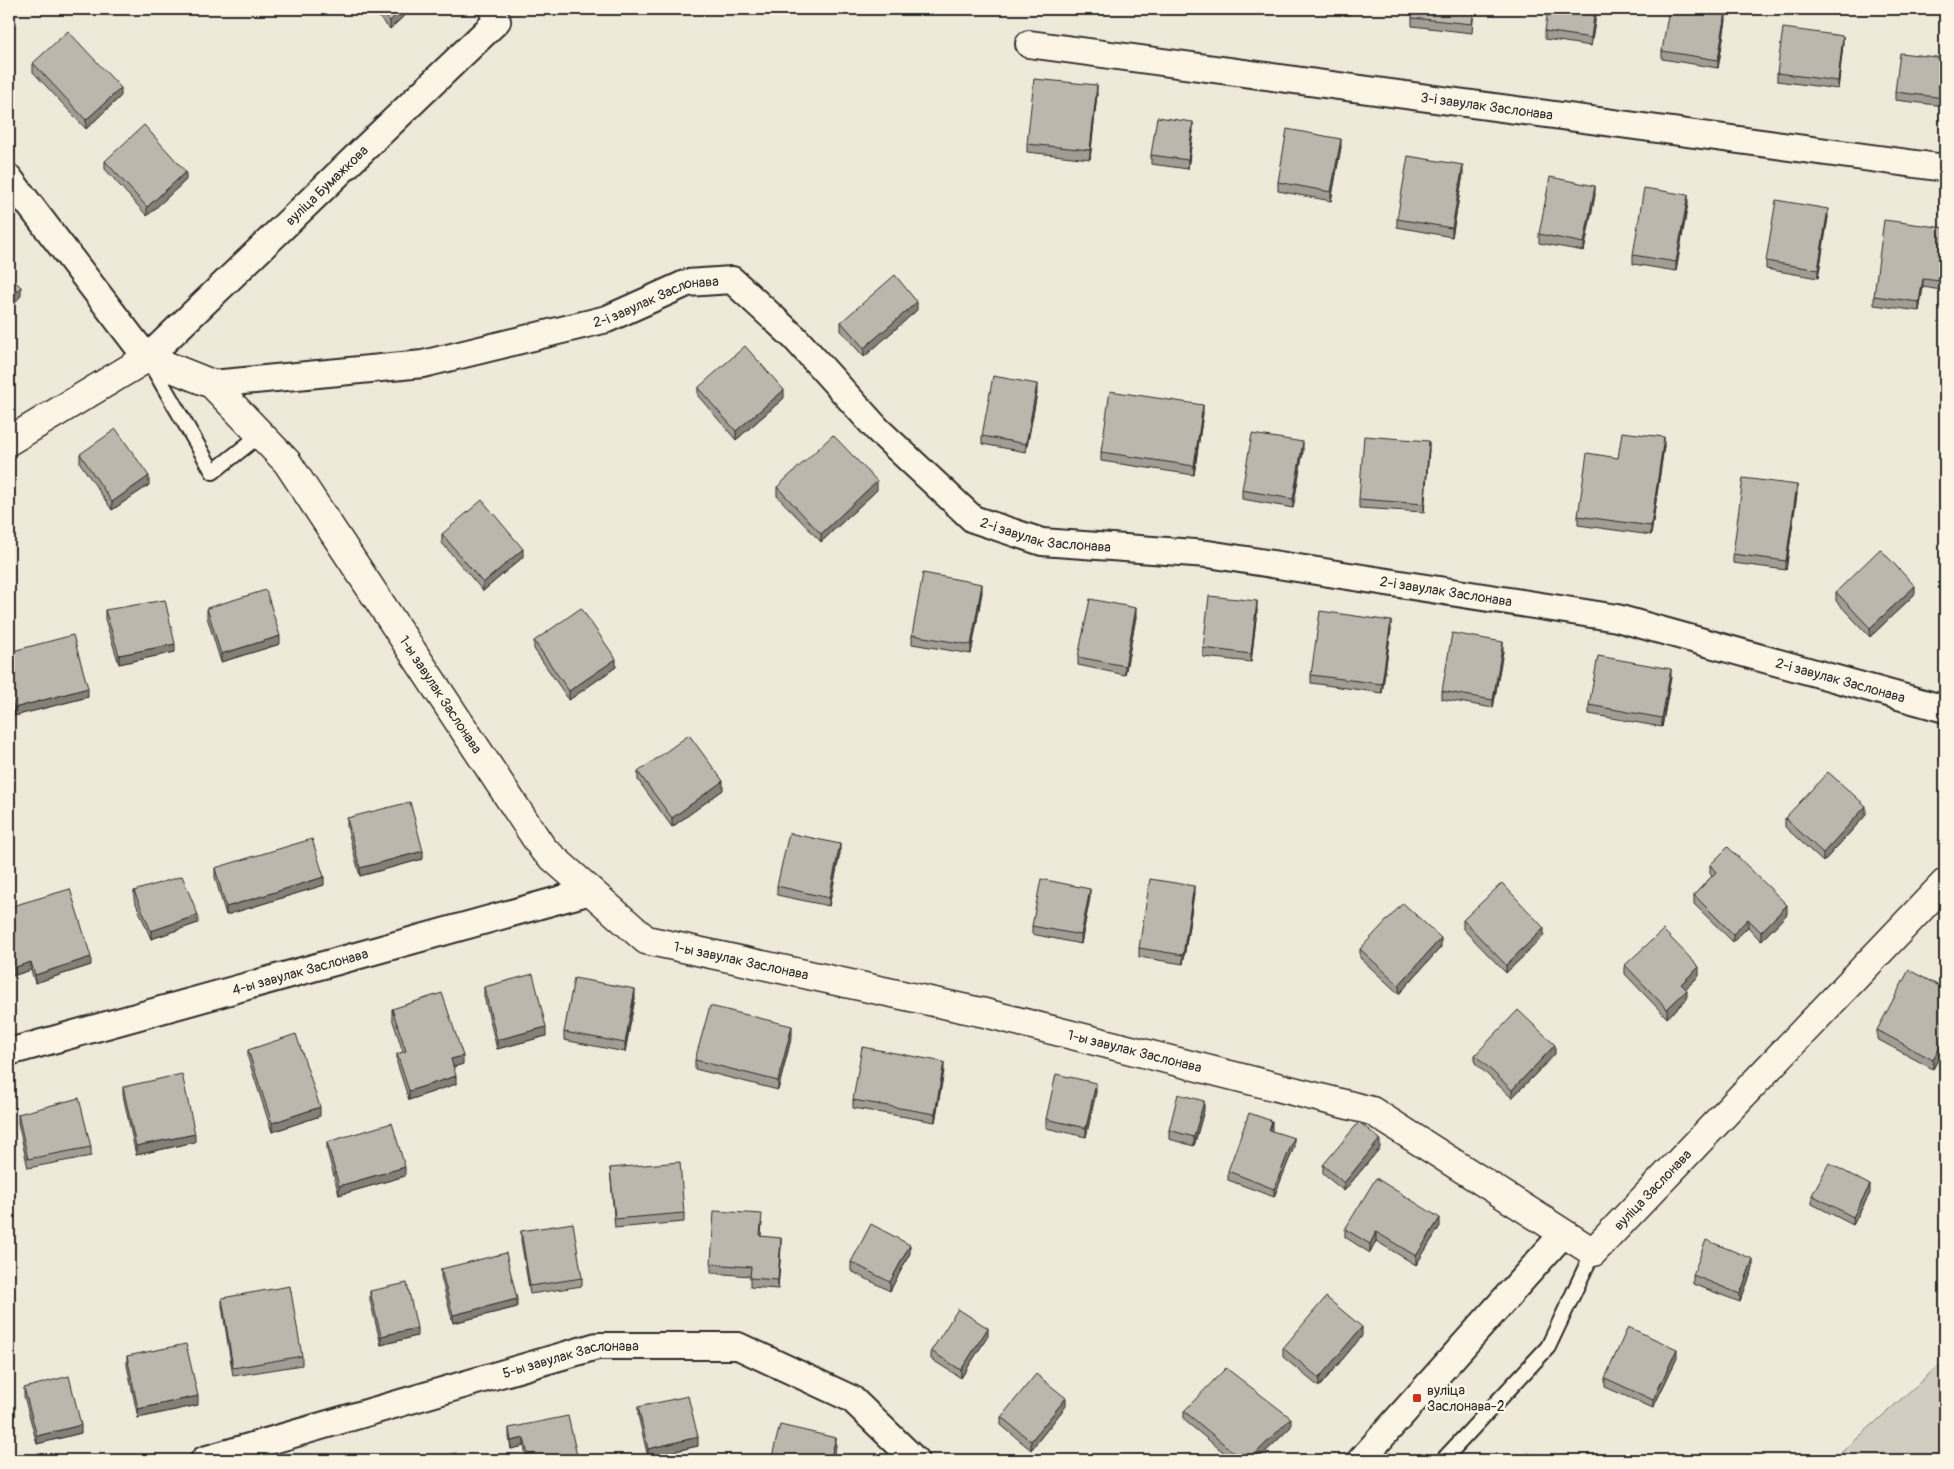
<svg xmlns="http://www.w3.org/2000/svg" width="1954" height="1469" viewBox="0 0 1954 1469" font-family="Pangolin,sans-serif">
	<rect width="100%" height="100%" fill="#efe9da"/>
	<filter id="ink" filterUnits="userSpaceOnUse"><feTurbulence type="fractalNoise" baseFrequency=".02" numOctaves="2"/><feDisplacementMap in="SourceGraphic" scale="10" xChannelSelector="R" yChannelSelector="G"/><feConvolveMatrix kernelMatrix="1 2 1 2 8 2 1 2 1" color-interpolation-filters="sRGB"/></filter>
	<g filter="url(#ink)">
		<polygon fill="#d2cdc0" stroke="#7e7c76" points="1945,1360 1945,1460 1833,1460"/>
		<g fill="none" stroke-linecap="round" stroke-linejoin="round">
			<g stroke="#2b2b2b" stroke-width="18">
				<g id="service">
					<polyline points="149,361 213,472 261,434"/>
					<polyline points="1443,1460 1548,1347 1593,1252"/>
				</g>
			</g>
			<g stroke="#2b2b2b" stroke-width="30">
				<g id="minor">
					<path id="s1" d="M 1029,44 L 1945,168"/>
					<path id="s2" d="M 9,178 L 147,358 L 497,21 L 492,9"/>
					<path id="s3" d="M 212,384 L 423,364 L 607,319 L 687,283 L 732,280 L 795,338 L 878,430 L 973,519 L 1042,542 L 1208,554 L 1617,618 L 1945,709"/>
					<path id="s4" d="M 9,1052 L 591,891"/>
					<path id="s5" d="M 204,1460 L 597,1346 L 738,1346 L 852,1399 L 915,1460"/>
					<polyline points="1361,1460 1563,1234"/>
				</g>
			</g>
			<g stroke="#2b2b2b" stroke-width="31">
				<g id="tertiary">
					<path id="s6" d="M 9,441 L 147,358 L 212,384 L 287,462 L 543,849 L 646,940 L 985,1013 L 1372,1111 L 1593,1252 L 1945,883"/>
				</g>
			</g>
			<use href="#service" stroke="#fcf5e5" stroke-width="14"/>
			<use href="#minor" stroke="#fcf5e5" stroke-width="26"/>
			<use href="#tertiary" stroke="#fcf5e5" stroke-width="28"/>
		</g>
		<g fill="#a29d94" stroke="#2b2b2b">
			<polygon points="370,9 411,9 390,29"/>
			<polygon points="1300,9 1351,9 1350,15"/>
			<polygon points="1474,9 1472,33 1412,26 1412,18"/>
			<polygon points="1597,9 1591,46 1545,39 1545,31"/>
			<polygon points="1726,20 1718,68 1662,59 1662,51"/>
			<polygon points="1843,44 1838,89 1777,81 1777,73"/>
			<polygon points="1945,58 1945,106 1895,100 1895,92"/>
			<polygon points="33,63 121,96 86,129 33,72"/>
			<polygon points="1097,94 1090,159 1027,152 1027,144"/>
			<polygon points="1193,131 1188,169 1151,164 1151,155"/>
			<polygon points="1341,147 1331,201 1278,191 1278,182"/>
			<polygon points="105,161 186,180 147,216 105,169"/>
			<polygon points="1463,174 1452,237 1397,227 1397,219"/>
			<polygon points="1595,195 1584,251 1539,243 1539,234"/>
			<polygon points="1688,203 1676,271 1633,264 1633,255"/>
			<polygon points="1828,217 1818,278 1766,269 1766,261"/>
			<polygon points="1945,228 1945,260 1941,290 1923,287 1919,311 1874,305 1874,296"/>
			<polygon points="917,310 864,357 841,331 841,322"/>
			<polygon points="698,388 784,398 736,440 698,396"/>
			<polygon points="1037,393 1026,452 982,444 982,436"/>
			<polygon points="1203,413 1194,475 1101,461 1101,452"/>
			<polygon points="1664,446 1651,535 1578,525 1578,516 1618,458"/>
			<polygon points="1429,449 1424,512 1359,508 1359,499"/>
			<polygon points="1303,451 1293,508 1242,499 1242,490"/>
			<polygon points="80,454 149,485 112,510 80,463"/>
			<polygon points="777,487 877,490 821,542 777,496"/>
			<polygon points="1797,494 1786,570 1733,563 1733,554"/>
			<polygon points="442,534 523,557 483,591 442,543"/>
			<polygon points="982,592 971,654 912,644 912,635"/>
			<polygon points="1836,592 1915,594 1870,637 1836,601"/>
			<polygon points="207,608 280,644 221,662 207,617"/>
			<polygon points="105,610 175,652 119,664 105,619"/>
			<polygon points="1257,610 1251,662 1203,657 1203,648"/>
			<polygon points="1136,617 1125,675 1078,665 1078,657"/>
			<polygon points="1391,629 1382,693 1311,683 1311,675"/>
			<polygon points="534,641 616,667 569,700 534,649"/>
			<polygon points="1503,651 1493,708 1442,699 1442,691"/>
			<polygon points="9,652 88,697 14,716 9,697"/>
			<polygon points="1671,677 1662,727 1589,714 1589,705"/>
			<polygon points="638,772 723,790 672,827 638,780"/>
			<polygon points="1866,815 1823,862 1785,827 1785,818"/>
			<polygon points="347,818 423,859 360,876 347,827"/>
			<polygon points="840,853 829,906 777,895 777,886"/>
			<polygon points="1710,865 1787,914 1761,941 1748,927 1733,942 1694,904 1694,895 1712,876 1710,874"/>
			<polygon points="215,868 324,885 226,915 215,877"/>
			<polygon points="134,891 198,923 151,939 134,899"/>
			<polygon points="1194,894 1183,964 1139,957 1139,948"/>
			<polygon points="1090,897 1081,944 1032,934 1032,926"/>
			<polygon points="9,907 91,965 35,983 31,970 9,977"/>
			<polygon points="1463,920 1544,936 1506,973 1463,929"/>
			<polygon points="1441,947 1399,994 1360,958 1360,949"/>
			<polygon points="1625,965 1699,976 1685,989 1687,999 1667,1018 1625,974"/>
			<polygon points="484,987 546,1036 497,1049 484,996"/>
			<polygon points="1945,989 1945,1046 1933,1069 1877,1039 1877,1030"/>
			<polygon points="635,998 625,1052 564,1040 564,1032"/>
			<polygon points="392,1009 463,1064 453,1067 456,1084 409,1100 397,1063 397,1054 403,1052 392,1018"/>
			<polygon points="792,1035 778,1090 695,1069 695,1060"/>
			<polygon points="248,1050 320,1116 272,1132 248,1058"/>
			<polygon points="1555,1054 1512,1098 1475,1063 1475,1055"/>
			<polygon points="944,1070 935,1122 853,1108 853,1100"/>
			<polygon points="123,1087 195,1142 136,1155 123,1095"/>
			<polygon points="1096,1092 1086,1137 1046,1128 1046,1119"/>
			<polygon points="1204,1110 1194,1146 1169,1139 1169,1130"/>
			<polygon points="18,1114 91,1147 91,1156 28,1168 18,1123"/>
			<polygon points="1272,1131 1294,1147 1274,1197 1228,1180 1228,1171"/>
			<polygon points="327,1142 405,1176 339,1195 327,1150"/>
			<polygon points="1380,1148 1344,1191 1323,1174 1323,1165"/>
			<polygon points="610,1168 684,1213 684,1222 615,1228"/>
			<polygon points="1870,1193 1853,1225 1812,1204 1812,1195"/>
			<polygon points="762,1223 761,1236 781,1246 778,1289 750,1287 750,1276 711,1273 711,1264"/>
			<polygon points="1440,1226 1416,1265 1376,1241 1370,1253 1345,1237 1345,1229"/>
			<polygon points="521,1231 582,1278 582,1286 530,1294 521,1240"/>
			<polygon points="910,1253 890,1291 851,1271 851,1262"/>
			<polygon points="1753,1268 1740,1302 1693,1284 1693,1275"/>
			<polygon points="441,1269 517,1307 453,1323 441,1277"/>
			<polygon points="370,1291 417,1336 381,1345 370,1300"/>
			<polygon points="222,1298 302,1356 302,1365 233,1376 222,1306"/>
			<polygon points="988,1336 961,1378 931,1359 931,1351"/>
			<polygon points="1362,1336 1319,1387 1283,1357 1283,1348"/>
			<polygon points="127,1356 198,1405 138,1418 127,1365"/>
			<polygon points="1677,1358 1653,1408 1605,1387 1605,1378"/>
			<polygon points="24,1388 81,1433 37,1444 24,1396"/>
			<polygon points="1066,1406 1031,1450 1001,1425 1001,1417"/>
			<polygon points="638,1407 698,1446 648,1457 638,1415"/>
			<polygon points="1184,1411 1291,1427 1257,1460 1233,1460 1184,1420"/>
			<polygon points="509,1428 578,1460 527,1460 524,1446 511,1449 509,1437"/>
		</g>
		<g fill="#848078" stroke="#2b2b2b">
			<polygon points="402,9 411,9 390,29 390,21"/>
			<polygon points="1595,9 1597,9 1591,46 1591,38"/>
			<polygon points="1726,12 1726,20 1718,68 1718,60"/>
			<polygon points="1843,36 1843,44 1838,89 1838,81"/>
			<polygon points="1097,85 1097,94 1090,159 1090,150"/>
			<polygon points="121,88 121,96 86,129 86,120"/>
			<polygon points="1193,122 1193,131 1188,169 1188,160"/>
			<polygon points="1341,139 1341,147 1331,201 1331,192"/>
			<polygon points="1463,165 1463,174 1452,237 1452,228"/>
			<polygon points="186,172 186,180 147,216 147,207"/>
			<polygon points="1595,186 1595,195 1584,251 1584,243"/>
			<polygon points="1688,195 1688,203 1676,271 1676,262"/>
			<polygon points="1828,209 1828,217 1818,278 1818,270"/>
			<polygon points="1945,251 1945,260 1941,290 1941,281"/>
			<polygon points="1923,279 1923,287 1919,311 1919,302"/>
			<polygon points="21,287 21,296 9,309 9,300"/>
			<polygon points="917,302 917,310 864,357 864,348"/>
			<polygon points="1037,384 1037,393 1026,452 1026,444"/>
			<polygon points="784,390 784,398 736,440 736,431"/>
			<polygon points="1203,405 1203,413 1194,475 1194,466"/>
			<polygon points="1664,437 1664,446 1651,535 1651,526"/>
			<polygon points="1429,441 1429,449 1424,512 1424,504"/>
			<polygon points="1303,442 1303,451 1293,508 1293,499"/>
			<polygon points="149,476 149,485 112,510 112,502"/>
			<polygon points="877,481 877,490 821,542 821,534"/>
			<polygon points="1797,485 1797,494 1786,570 1786,561"/>
			<polygon points="523,549 523,557 483,591 483,583"/>
			<polygon points="982,584 982,592 971,654 971,645"/>
			<polygon points="1915,586 1915,594 1870,637 1870,628"/>
			<polygon points="1257,601 1257,610 1251,662 1251,654"/>
			<polygon points="1136,608 1136,617 1125,675 1125,666"/>
			<polygon points="1391,621 1391,629 1382,693 1382,684"/>
			<polygon points="280,636 280,644 221,662 221,654"/>
			<polygon points="1503,642 1503,651 1493,708 1493,700"/>
			<polygon points="175,644 175,652 119,664 119,655"/>
			<polygon points="616,659 616,667 569,700 569,691"/>
			<polygon points="1671,669 1671,677 1662,727 1662,718"/>
			<polygon points="88,688 88,697 14,716 14,708"/>
			<polygon points="723,781 723,790 672,827 672,818"/>
			<polygon points="1866,806 1866,815 1823,862 1823,853"/>
			<polygon points="840,844 840,853 829,906 829,898"/>
			<polygon points="423,851 423,859 360,876 360,868"/>
			<polygon points="324,877 324,885 226,915 226,907"/>
			<polygon points="1194,886 1194,894 1183,964 1183,955"/>
			<polygon points="1090,889 1090,897 1081,944 1081,935"/>
			<polygon points="1787,905 1787,914 1761,941 1761,932"/>
			<polygon points="198,915 198,923 151,939 151,931"/>
			<polygon points="1748,919 1748,927 1733,942 1733,934"/>
			<polygon points="1544,928 1544,936 1506,973 1506,965"/>
			<polygon points="1441,938 1441,947 1399,994 1399,985"/>
			<polygon points="91,957 91,965 35,983 35,975"/>
			<polygon points="31,962 31,970 9,977 9,969"/>
			<polygon points="1699,967 1699,976 1681,993 1681,984"/>
			<polygon points="635,989 635,998 625,1052 625,1043"/>
			<polygon points="1687,990 1687,999 1667,1018 1667,1009"/>
			<polygon points="792,1026 792,1035 778,1090 778,1081"/>
			<polygon points="546,1027 546,1036 497,1049 497,1040"/>
			<polygon points="1945,1038 1945,1046 1933,1069 1933,1060"/>
			<polygon points="1555,1045 1555,1054 1512,1098 1512,1090"/>
			<polygon points="463,1056 463,1064 451,1068 451,1059"/>
			<polygon points="944,1062 944,1070 935,1122 935,1114"/>
			<polygon points="456,1076 456,1084 409,1100 409,1091"/>
			<polygon points="1096,1083 1096,1092 1086,1137 1086,1128"/>
			<polygon points="1204,1101 1204,1110 1194,1146 1194,1137"/>
			<polygon points="320,1107 320,1116 272,1132 272,1123"/>
			<polygon points="1272,1121 1272,1130 1269,1138 1269,1130"/>
			<polygon points="195,1134 195,1142 136,1155 136,1146"/>
			<polygon points="1294,1138 1294,1147 1274,1197 1274,1189"/>
			<polygon points="1380,1139 1380,1148 1344,1191 1344,1183"/>
			<polygon points="405,1167 405,1176 339,1195 339,1186"/>
			<polygon points="1870,1185 1870,1193 1853,1225 1853,1217"/>
			<polygon points="1440,1218 1440,1226 1416,1265 1416,1256"/>
			<polygon points="1376,1232 1376,1241 1370,1253 1370,1244"/>
			<polygon points="781,1238 781,1246 778,1289 778,1280"/>
			<polygon points="910,1245 910,1253 890,1291 890,1282"/>
			<polygon points="1753,1259 1753,1268 1740,1302 1740,1294"/>
			<polygon points="517,1299 517,1307 453,1323 453,1315"/>
			<polygon points="1362,1327 1362,1336 1319,1387 1319,1378"/>
			<polygon points="417,1328 417,1336 381,1345 381,1336"/>
			<polygon points="988,1328 988,1336 961,1378 961,1370"/>
			<polygon points="1677,1349 1677,1358 1653,1408 1653,1400"/>
			<polygon points="198,1396 198,1405 138,1418 138,1409"/>
			<polygon points="1066,1398 1066,1406 1031,1450 1031,1441"/>
			<polygon points="1291,1418 1291,1427 1257,1460 1249,1460"/>
			<polygon points="81,1425 81,1433 37,1444 37,1436"/>
			<polygon points="698,1437 698,1446 648,1457 648,1449"/>
			<polygon points="524,1438 524,1446 511,1449 511,1441"/>
			<polygon points="836,1438 836,1447 832,1460 830,1460"/>
		</g>
		<g fill="#bcb7ac" stroke="#2b2b2b">
			<polygon points="378,9 402,9 390,21"/>
			<polygon points="1413,9 1474,9 1472,24 1412,18"/>
			<polygon points="1548,9 1595,9 1591,38 1545,31"/>
			<polygon points="1669,9 1709,9 1726,12 1718,60 1662,51"/>
			<polygon points="1783,28 1843,36 1838,81 1777,73"/>
			<polygon points="68,31 121,88 86,120 33,63"/>
			<polygon points="1900,53 1945,58 1945,98 1895,92"/>
			<polygon points="1034,79 1097,85 1090,150 1027,144"/>
			<polygon points="1157,117 1193,122 1188,160 1151,155"/>
			<polygon points="144,125 186,172 147,207 105,161"/>
			<polygon points="1287,129 1341,139 1331,192 1278,182"/>
			<polygon points="1408,156 1463,165 1452,228 1397,219"/>
			<polygon points="1550,177 1595,186 1584,243 1539,234"/>
			<polygon points="1644,188 1688,195 1676,262 1633,255"/>
			<polygon points="1776,200 1828,209 1818,270 1766,261"/>
			<polygon points="1884,220 1945,228 1945,251 1941,281 1923,279 1919,302 1874,296"/>
			<polygon points="895,275 917,302 864,348 841,322"/>
			<polygon points="9,276 21,287 9,300"/>
			<polygon points="745,346 784,390 736,431 698,388"/>
			<polygon points="993,376 1037,384 1026,444 982,436"/>
			<polygon points="1110,391 1203,405 1194,466 1101,452"/>
			<polygon points="116,429 149,476 112,502 80,454"/>
			<polygon points="1622,432 1664,437 1651,526 1578,516 1587,453 1618,458"/>
			<polygon points="1252,434 1303,442 1293,499 1242,490"/>
			<polygon points="833,435 877,481 821,534 777,487"/>
			<polygon points="1364,436 1429,441 1424,504 1359,499"/>
			<polygon points="1743,478 1797,485 1786,561 1733,554"/>
			<polygon points="482,500 523,549 483,583 442,534"/>
			<polygon points="1880,549 1915,586 1870,628 1836,592"/>
			<polygon points="923,573 982,584 971,645 912,635"/>
			<polygon points="266,590 280,636 221,654 207,608"/>
			<polygon points="1209,596 1257,601 1251,654 1203,648"/>
			<polygon points="1090,599 1136,608 1125,666 1078,657"/>
			<polygon points="165,600 175,644 119,655 105,610"/>
			<polygon points="581,608 616,659 569,691 534,641"/>
			<polygon points="1320,611 1391,621 1382,684 1311,675"/>
			<polygon points="1452,633 1503,642 1493,700 1442,691"/>
			<polygon points="73,635 88,688 14,708 9,688 9,652"/>
			<polygon points="1598,656 1671,669 1662,718 1589,705"/>
			<polygon points="689,735 723,781 672,818 638,772"/>
			<polygon points="1828,772 1866,806 1823,853 1785,818"/>
			<polygon points="410,802 423,851 360,868 347,818"/>
			<polygon points="789,833 840,844 829,898 777,886"/>
			<polygon points="312,839 324,877 226,907 215,868"/>
			<polygon points="1728,847 1787,905 1761,932 1748,919 1733,934 1694,895 1716,872 1710,865"/>
			<polygon points="182,876 198,915 151,931 134,891"/>
			<polygon points="1041,879 1090,889 1081,935 1032,926"/>
			<polygon points="1150,879 1194,886 1183,955 1139,948"/>
			<polygon points="1502,883 1544,928 1506,965 1463,920"/>
			<polygon points="70,889 91,957 35,975 31,962 9,969 9,907"/>
			<polygon points="1403,903 1441,938 1399,985 1360,949"/>
			<polygon points="1663,930 1699,967 1681,984 1687,990 1667,1009 1625,965"/>
			<polygon points="1909,970 1945,989 1945,1038 1933,1060 1877,1030"/>
			<polygon points="533,974 546,1027 497,1040 484,987"/>
			<polygon points="574,978 635,989 625,1043 564,1032"/>
			<polygon points="442,993 463,1056 451,1059 456,1076 409,1091 397,1054 406,1051 392,1009"/>
			<polygon points="710,1006 792,1026 778,1081 695,1060"/>
			<polygon points="1518,1010 1555,1045 1512,1090 1475,1055"/>
			<polygon points="296,1034 320,1107 272,1123 248,1050"/>
			<polygon points="862,1047 944,1062 935,1114 853,1100"/>
			<polygon points="182,1074 195,1134 136,1146 123,1087"/>
			<polygon points="1056,1074 1096,1083 1086,1128 1046,1119"/>
			<polygon points="1178,1094 1204,1101 1194,1137 1169,1130"/>
			<polygon points="79,1098 91,1147 28,1159 18,1114"/>
			<polygon points="1249,1113 1272,1121 1269,1130 1294,1138 1274,1189 1228,1171"/>
			<polygon points="1359,1122 1380,1139 1344,1183 1323,1165"/>
			<polygon points="392,1123 405,1167 339,1186 327,1142"/>
			<polygon points="680,1162 684,1213 615,1219 610,1168"/>
			<polygon points="1829,1163 1870,1185 1853,1217 1812,1195"/>
			<polygon points="1376,1178 1440,1218 1416,1256 1376,1232 1370,1244 1345,1229"/>
			<polygon points="714,1211 762,1214 760,1236 781,1238 778,1280 750,1278 751,1267 711,1264"/>
			<polygon points="573,1223 582,1278 530,1286 521,1231"/>
			<polygon points="871,1224 910,1245 890,1282 851,1262"/>
			<polygon points="1706,1240 1753,1259 1740,1294 1693,1275"/>
			<polygon points="506,1253 517,1299 453,1315 441,1269"/>
			<polygon points="407,1283 417,1328 381,1336 370,1291"/>
			<polygon points="290,1286 302,1356 233,1368 222,1298"/>
			<polygon points="1326,1297 1362,1327 1319,1378 1283,1348"/>
			<polygon points="958,1309 988,1328 961,1370 931,1351"/>
			<polygon points="1628,1327 1677,1349 1653,1400 1605,1378"/>
			<polygon points="186,1344 198,1396 138,1409 127,1356"/>
			<polygon points="1226,1368 1291,1418 1249,1460 1243,1460 1184,1411"/>
			<polygon points="1036,1374 1066,1398 1031,1441 1001,1417"/>
			<polygon points="69,1376 81,1425 37,1436 24,1388"/>
			<polygon points="688,1396 698,1437 648,1449 638,1407"/>
			<polygon points="568,1416 578,1460 529,1460 524,1438 511,1441 509,1428"/>
			<polygon points="780,1425 836,1438 830,1460 771,1460"/>
			<polygon points="456,1453 458,1460 430,1460"/>
			<polygon points="1528,1453 1542,1460 1524,1460"/>
		</g>
	</g>
	<rect fill="#c8321e" stroke="#fcf5e5" stroke-width="2" x="1412" y="1393" width="10" height="10" rx="2.5"/>
	<g text-anchor="middle" dominant-baseline="central" stroke-width="5" stroke-linejoin="round" paint-order="stroke">
		<g font-size="14" fill="#2b2b2b" stroke="#fcf5e5">
			<text stroke="none"><textPath href="#s1" startOffset="462">3-і завулак Заслонава</textPath></text>
			<text stroke="none"><textPath href="#s2" startOffset="476">вуліца Бумажкова</textPath></text>
			<text stroke="none"><textPath href="#s3" startOffset="454">2-і завулак Заслонава</textPath></text>
			<text stroke="none"><textPath href="#s3" startOffset="949">2-і завулак Заслонава</textPath></text>
			<text stroke="none"><textPath href="#s3" startOffset="1354">2-і завулак Заслонава</textPath></text>
			<text stroke="none"><textPath href="#s3" startOffset="1759">2-і завулак Заслонава</textPath></text>
			<text stroke="none"><textPath href="#s6" startOffset="618">1-ы завулак Заслонава</textPath></text>
			<text stroke="none"><textPath href="#s6" startOffset="1038">1-ы завулак Заслонава</textPath></text>
			<text stroke="none"><textPath href="#s4" startOffset="302">4-ы завулак Заслонава</textPath></text>
			<text stroke="none"><textPath href="#s6" startOffset="1442">1-ы завулак Заслонава</textPath></text>
			<text stroke="none"><textPath href="#s6" startOffset="2035">вуліца Заслонава</textPath></text>
			<text stroke="none"><textPath href="#s5" startOffset="381">5-ы завулак Заслонава</textPath></text>
		</g>
		<g font-size="14" fill="#2b2b2b" stroke="#fcf5e5" text-anchor="start">
			<text x="1427" y="1390">вуліца<tspan x="1427" dy="16">Заслонава-2</tspan></text>
		</g>
	</g>
	<rect width="1954" height="1469" fill="none" stroke="#fcf5e5" stroke-width="30"/>
	<rect x="15" y="15" width="1924" height="1439" fill="none" stroke="#2b2b2b" stroke-width="2" filter="url(#ink)"/>
</svg>
